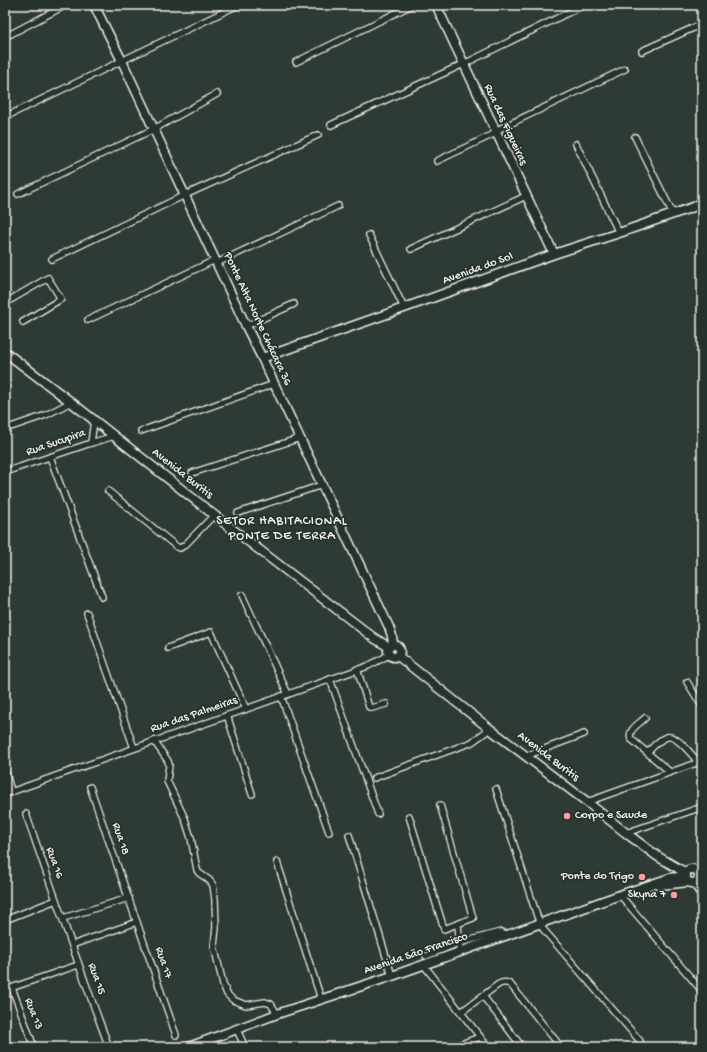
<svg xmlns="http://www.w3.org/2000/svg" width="707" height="1052" viewBox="0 0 707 1052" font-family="'Gochi Hand',sans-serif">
	<rect width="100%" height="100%" fill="#2e3b34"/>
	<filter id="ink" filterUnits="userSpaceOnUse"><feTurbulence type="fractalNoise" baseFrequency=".025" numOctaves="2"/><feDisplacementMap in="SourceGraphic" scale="8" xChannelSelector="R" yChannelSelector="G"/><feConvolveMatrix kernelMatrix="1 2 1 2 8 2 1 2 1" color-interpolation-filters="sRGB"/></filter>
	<g filter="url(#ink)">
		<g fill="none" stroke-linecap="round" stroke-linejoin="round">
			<g stroke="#f4f1e8" stroke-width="8">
				<g id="street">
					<polyline points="5,37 66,5"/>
					<polyline points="642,51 702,24"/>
					<polyline points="296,62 412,5"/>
					<polyline points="5,117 238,5"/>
					<polyline points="331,125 470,61 584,5"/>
					<polyline points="495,131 625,69"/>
					<polyline points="635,137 673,214"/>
					<polyline points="576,144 619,233"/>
					<polyline points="437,161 496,133"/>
					<polyline points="18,194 154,129 217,94"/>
					<polyline points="369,235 404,308"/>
					<polyline points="411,249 526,196"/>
					<polyline points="52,259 185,195 318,135"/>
					<polyline points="217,263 338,206"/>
					<polyline points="5,303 48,278 61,299 23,322"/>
					<polyline points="88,320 215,260"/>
					<polyline points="246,326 294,304"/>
					<polyline points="5,429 46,415 71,402"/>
					<polyline points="141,431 274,384"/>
					<polyline points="91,443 94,420"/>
					<polyline points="50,457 102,597"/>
					<polyline points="5,472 91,443 114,436"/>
					<polyline points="192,473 300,438"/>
					<polyline points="108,491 177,547 180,548 185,545 214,515"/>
					<polyline points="238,513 322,485"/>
					<polyline points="242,595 288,694"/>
					<polyline points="87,613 134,748"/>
					<polyline points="168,648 211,632 246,709"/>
					<polyline points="357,669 369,707 372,708 386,704"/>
					<polyline points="330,679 378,814"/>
					<polyline points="687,682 702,706"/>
					<polyline points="281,696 329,832"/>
					<polyline points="227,715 252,794"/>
					<path d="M 645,718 C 639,724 627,730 631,739 L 670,772"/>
					<polyline points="154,741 168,761 169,765 167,781 185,819 191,838 197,870 199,873 209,880 213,885 215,899 216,927 214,946 223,984 227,994 233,1000 246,1005 265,1002 271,1004 277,1014"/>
					<path d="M 648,752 C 653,747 659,739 667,737 C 677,735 692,755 698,762"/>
					<polyline points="526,756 584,734"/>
					<polyline points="5,770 11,791"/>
					<polyline points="374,778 467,744 472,742 490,729"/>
					<polyline points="90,787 176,1035"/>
					<polyline points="496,789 537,916 543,929 640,1041"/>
					<polyline points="5,794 368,666 389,655"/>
					<polyline points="587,802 702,761"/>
					<path d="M 26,814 C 53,892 80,970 109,1047"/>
					<polyline points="409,816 444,929 473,918 440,805"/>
					<polyline points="626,833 702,807"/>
					<polyline points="349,835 392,976"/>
					<polyline points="277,862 321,999"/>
					<polyline points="699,874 702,875"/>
					<polyline points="620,895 702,991"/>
					<polyline points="63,918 129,898"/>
					<polyline points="5,920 56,900"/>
					<polyline points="458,924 460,952"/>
					<polyline points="72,945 137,922"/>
					<polyline points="426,956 459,943 501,932"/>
					<polyline points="423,964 488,1047"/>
					<polyline points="12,988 34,1047"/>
					<polyline points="5,990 78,965"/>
					<polyline points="483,996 522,1047"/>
					<path d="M 461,1012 L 499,984 C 503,982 506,982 510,984 L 561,1047"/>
					<polyline points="237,1030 245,1047"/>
					<polyline points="453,1047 480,1037"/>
				</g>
			</g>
			<g stroke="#f4f1e8" stroke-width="11">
				<g id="secondary">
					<polyline points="94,5 122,61 246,326 262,358 389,627 392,636 393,645"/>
					<polyline points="436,5 554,254"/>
					<polyline points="5,352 71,402 214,515 374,638 389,647"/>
					<polyline points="262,358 404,308 554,254 619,233 702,204"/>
					<circle cx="394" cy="651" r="6"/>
					<polyline points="398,656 490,729 587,802 626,833 657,856 686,873"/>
					<circle cx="692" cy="876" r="7"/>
					<polyline points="694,883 702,894"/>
					<polyline points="660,885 689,882"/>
					<polyline points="189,1047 277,1014 392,976 620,895 670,878 686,876"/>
				</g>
			</g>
			<use href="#street" stroke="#26332d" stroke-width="5.5"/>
			<use href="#secondary" stroke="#26332d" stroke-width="8"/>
		</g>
	</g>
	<g fill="#ff9aa2" stroke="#26332d" stroke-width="1.5">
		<circle cx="567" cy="816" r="4"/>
		<circle cx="642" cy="877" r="4"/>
		<circle cx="674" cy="895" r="4"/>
	</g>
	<g text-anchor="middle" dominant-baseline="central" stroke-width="3.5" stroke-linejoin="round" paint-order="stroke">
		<g font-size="12" fill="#f4f1e8" stroke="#26332d">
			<text transform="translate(505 125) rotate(65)">Rua das Figueiras</text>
			<text transform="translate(478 269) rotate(-20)">Avenida do Sol</text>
			<text transform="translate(257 319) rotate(65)">Ponte Alta Norte Chácara 36</text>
			<text transform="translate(56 443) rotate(-19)">Rua Sucupira</text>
			<text transform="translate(182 474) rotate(38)">Avenida Buritis</text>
			<text transform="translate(194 715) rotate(-19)">Rua das Palmeiras</text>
			<text transform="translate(548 757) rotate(37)">Avenida Buritis</text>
			<text transform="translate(120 839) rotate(71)">Rua 18</text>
			<text transform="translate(54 863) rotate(70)">Rua 16</text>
			<text transform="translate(416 954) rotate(-19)">Avenida São Francisco</text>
			<text transform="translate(163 963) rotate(71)">Rua 17</text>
			<text transform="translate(96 979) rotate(70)">Rua 15</text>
			<text transform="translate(33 1014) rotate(69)">Rua 13</text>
		</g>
		<g font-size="12" fill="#f4f1e8" stroke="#26332d" text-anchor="end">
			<text x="575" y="816" text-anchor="start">Corpo e Saude</text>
			<text x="634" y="877">Ponte do Trigo</text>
			<text x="666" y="895">Skyna 7</text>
		</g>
		<g font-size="13" letter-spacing="1" fill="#f4f1e8" stroke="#26332d">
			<text x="282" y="521">SETOR HABITACIONAL<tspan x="282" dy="15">PONTE DE TERRA</tspan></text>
		</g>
	</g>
	<rect width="707" height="1052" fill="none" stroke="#26332d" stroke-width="20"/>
	<rect x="10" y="10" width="687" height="1032" fill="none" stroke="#f4f1e8" stroke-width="1.5" filter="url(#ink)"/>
</svg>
